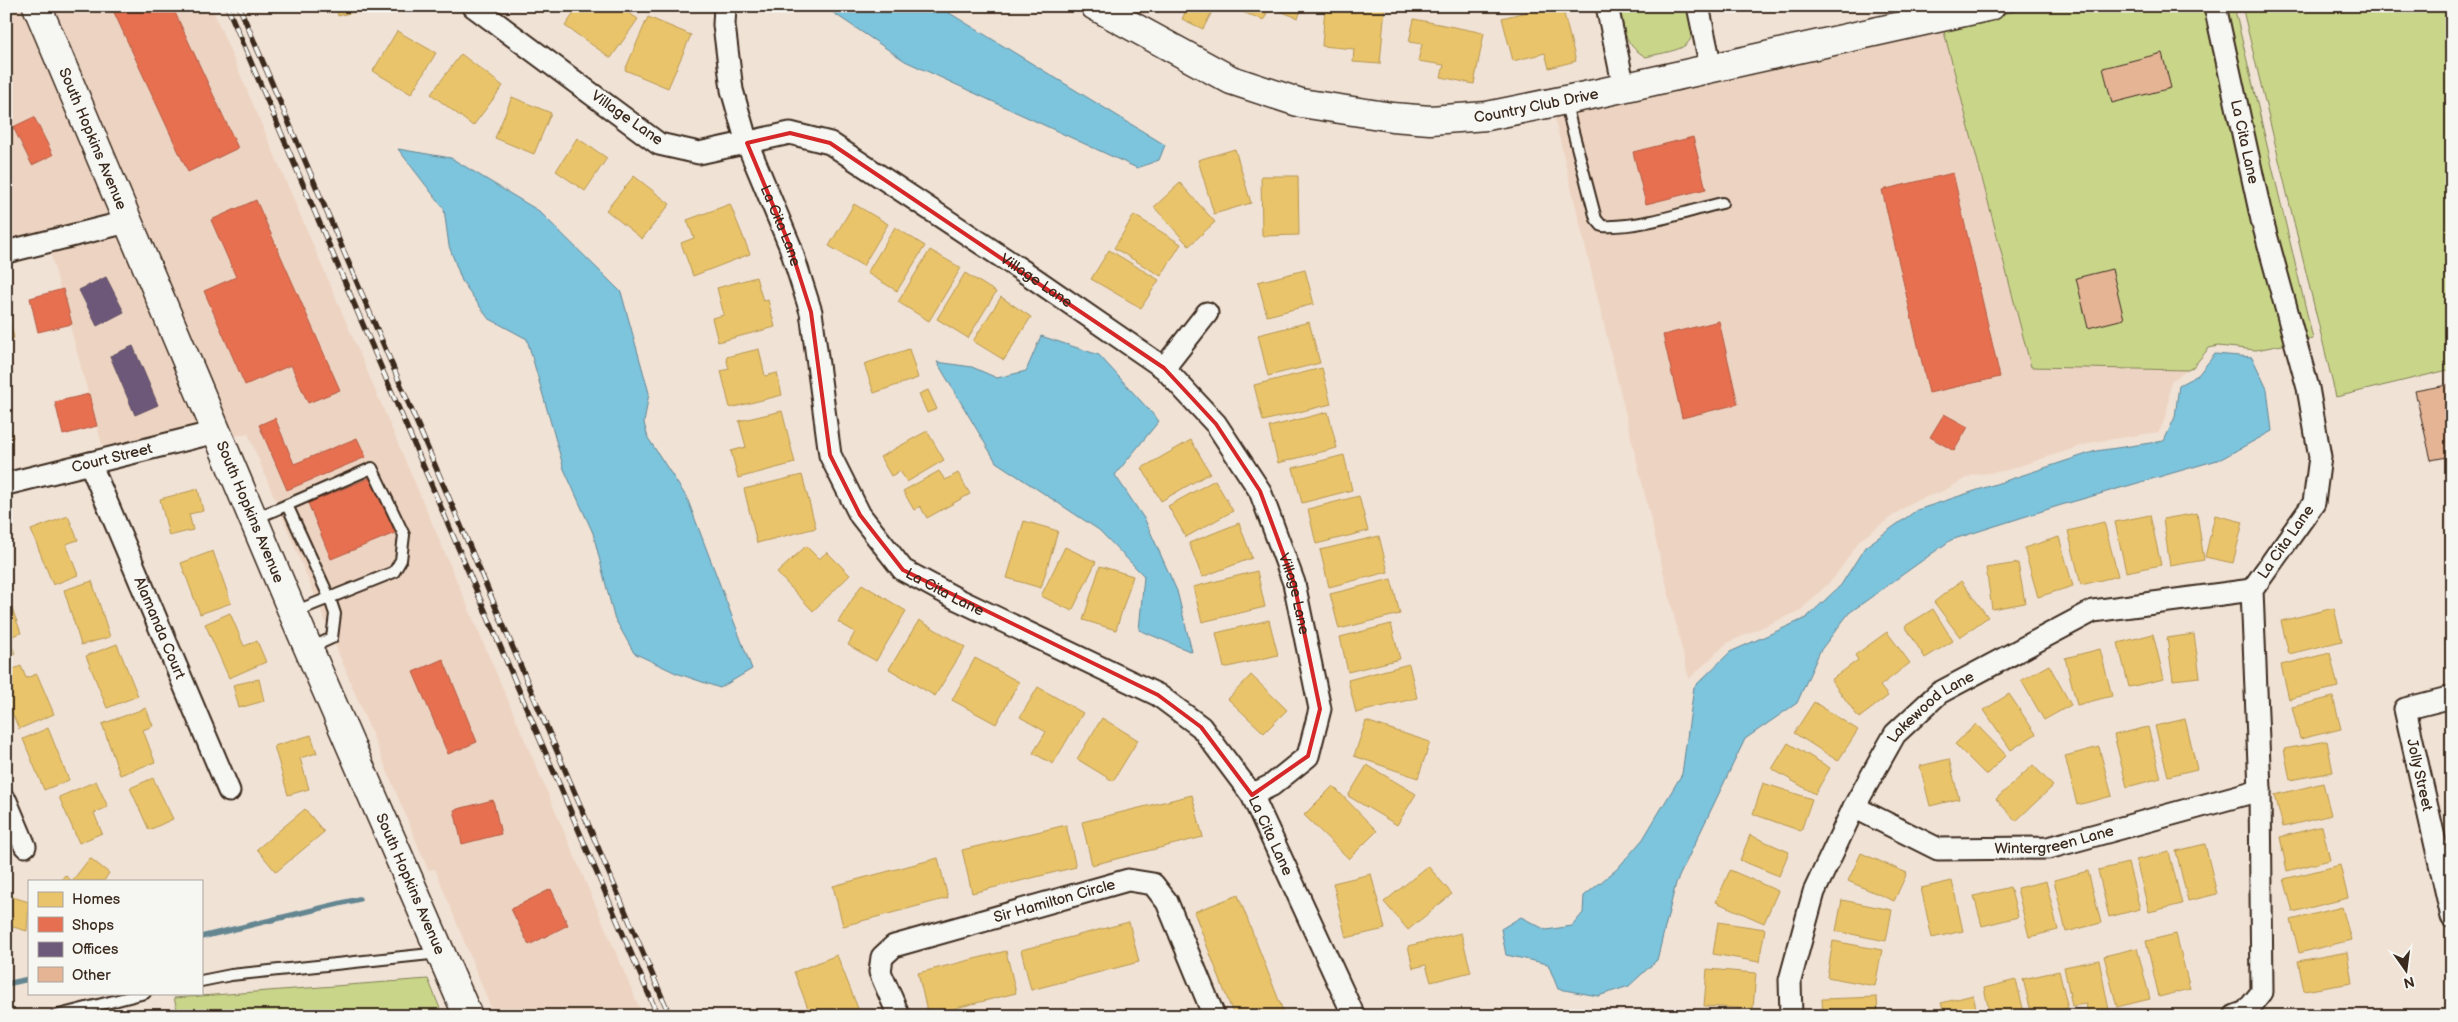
<svg xmlns="http://www.w3.org/2000/svg" width="2458" height="1022" viewBox="0 0 2458 1022" font-family="'Balsamiq Sans',sans-serif">
	<rect width="100%" height="100%" fill="#f1e2d6"/>
	<filter id="ink" filterUnits="userSpaceOnUse"><feTurbulence type="fractalNoise" baseFrequency=".02" numOctaves="2"/><feDisplacementMap in="SourceGraphic" scale="10" xChannelSelector="R" yChannelSelector="G"/><feConvolveMatrix kernelMatrix="1 2 1 2 8 2 1 2 1" color-interpolation-filters="sRGB"/></filter>
	<g filter="url(#ink)">
		<g fill="#edd4c2">
			<polygon points="6,6 26,6 114,214 6,240"/>
			<polygon points="47,6 211,6 643,1016 494,1016 435,869 428,870 248,434 229,437"/>
			<polygon points="1943,28 2031,367 2188,370 2171,381 2167,414 2159,432 2094,442 2004,471 1973,475 1941,492 1912,502 1860,540 1834,578 1801,610 1727,643 1689,679 1554,116"/>
			<polygon points="122,234 202,425 103,449 50,252"/>
		</g>
		<g fill="#c9d68a" stroke="#828054">
			<path d="M 1620,6 L 1689,6 C 1701,51 1682,48 1646,57 C 1623,44 1624,30 1620,6 Z"/>
			<polygon points="2037,6 2234,6 2313,339 2256,350 2218,346 2209,348 2193,367 2188,370 2031,367 1943,28"/>
			<polygon points="2242,6 2452,6 2452,369 2336,397"/>
			<polygon points="428,979 443,1016 179,1016 174,998"/>
		</g>
		<g fill="#7dc4dd" stroke="#638691">
			<polygon points="823,6 938,6 1165,145 1159,160 1137,168 905,61"/>
			<polygon points="398,149 451,158 539,211 621,292 649,393 644,423 648,438 687,498 752,669 720,688 676,673 634,653 614,617 593,533 564,469 527,339 488,318 462,281 449,246 444,209"/>
			<polygon points="1041,336 1099,355 1159,421 1115,475 1145,520 1177,591 1192,652 1139,630 1144,576 1099,530 996,462 937,362 972,367 997,378 1026,371"/>
			<polygon points="2215,354 2252,357 2267,389 2272,431 2221,459 2058,506 1951,540 1849,613 1820,651 1797,703 1745,739 1676,883 1657,960 1629,986 1598,996 1558,989 1548,964 1506,955 1501,929 1521,917 1546,930 1572,926 1583,913 1584,896 1617,869 1643,839 1682,774 1694,687 1730,652 1806,618 1841,585 1865,547 1917,510 2096,451 2164,441 2175,417 2179,385 2198,375"/>
		</g>
		<g fill="#e9c46a" stroke="#b59653">
			<polygon points="336,6 377,6 338,16"/>
			<polygon points="579,6 625,6 623,9 638,19 611,58 565,26"/>
			<polygon points="1188,6 1215,6 1203,29 1182,19"/>
			<polygon points="1244,6 1303,6 1298,18 1269,7 1264,20 1242,12"/>
			<polygon points="1325,6 1385,7 1380,64 1353,62 1354,49 1322,46"/>
			<polygon points="1550,6 1562,6 1576,61 1549,68 1545,53 1513,61 1502,18"/>
			<polygon points="648,17 691,35 668,88 625,70"/>
			<polygon points="1414,19 1484,33 1474,84 1441,77 1444,65 1418,61 1422,44 1409,42"/>
			<polygon points="397,31 436,53 411,94 373,71"/>
			<polygon points="461,54 503,86 473,126 431,94"/>
			<polygon points="512,97 551,113 534,154 495,138"/>
			<polygon points="577,138 607,158 585,191 556,171"/>
			<polygon points="1235,149 1251,203 1214,214 1198,160"/>
			<polygon points="634,176 670,204 642,239 606,210"/>
			<polygon points="1261,176 1298,176 1299,235 1262,236"/>
			<polygon points="1180,183 1215,222 1189,246 1154,207"/>
			<polygon points="730,204 750,254 693,276 681,243 694,238 687,220"/>
			<polygon points="854,204 888,224 863,266 829,246"/>
			<polygon points="1134,215 1181,244 1161,276 1114,248"/>
			<polygon points="895,227 925,246 897,291 867,273"/>
			<polygon points="930,250 961,268 929,321 898,302"/>
			<polygon points="1109,250 1159,280 1141,308 1091,279"/>
			<polygon points="1305,270 1314,304 1267,316 1258,282"/>
			<polygon points="965,273 996,292 968,338 937,319"/>
			<polygon points="756,277 763,301 768,300 775,327 718,342 712,318 724,315 717,288"/>
			<polygon points="1001,297 1031,317 1004,360 973,341"/>
			<polygon points="6,313 8,313 14,338 6,340"/>
			<polygon points="1309,322 1320,363 1268,376 1258,335"/>
			<polygon points="759,349 765,376 777,373 782,395 730,408 721,371 729,369 726,357"/>
			<polygon points="909,349 918,378 874,393 864,364"/>
			<polygon points="1322,368 1331,404 1263,421 1254,385"/>
			<polygon points="928,390 937,409 927,413 919,394"/>
			<polygon points="6,411 13,438 6,440"/>
			<polygon points="782,411 795,463 738,478 731,451 746,447 739,421"/>
			<polygon points="1328,412 1337,448 1278,463 1269,427"/>
			<polygon points="927,431 944,460 907,482 900,471 891,476 880,457"/>
			<polygon points="1191,440 1210,473 1161,501 1142,468"/>
			<polygon points="1344,455 1352,490 1302,503 1293,468"/>
			<polygon points="939,471 945,480 958,473 970,494 927,518 920,506 914,510 903,491"/>
			<polygon points="802,475 816,528 757,543 744,489"/>
			<polygon points="1215,480 1233,511 1186,537 1168,506"/>
			<polygon points="198,489 203,511 189,514 193,530 169,536 160,499"/>
			<polygon points="1359,496 1368,531 1316,544 1308,509"/>
			<polygon points="2197,513 2204,560 2170,566 2163,519"/>
			<polygon points="2150,515 2161,565 2126,572 2115,522"/>
			<polygon points="2215,515 2243,522 2233,563 2205,557"/>
			<polygon points="68,516 78,540 66,544 78,575 53,585 31,530"/>
			<polygon points="1024,521 1058,531 1041,588 1007,578"/>
			<polygon points="2104,522 2118,576 2081,585 2068,531"/>
			<polygon points="1239,523 1252,558 1202,577 1189,543"/>
			<polygon points="1379,536 1388,572 1329,587 1320,550"/>
			<polygon points="2059,537 2073,586 2038,597 2024,548"/>
			<polygon points="806,546 819,559 827,552 850,575 813,611 777,573"/>
			<polygon points="1065,547 1096,562 1072,611 1041,596"/>
			<polygon points="213,551 231,603 200,614 181,563"/>
			<polygon points="2018,563 2025,603 1992,609 1986,568"/>
			<polygon points="1100,566 1133,576 1116,630 1083,620"/>
			<polygon points="1257,571 1265,607 1202,622 1193,587"/>
			<polygon points="1391,579 1400,614 1339,629 1330,594"/>
			<polygon points="92,581 110,637 81,645 64,590"/>
			<polygon points="1961,581 1988,617 1960,637 1934,602"/>
			<polygon points="862,584 906,611 876,661 848,645 855,632 838,622"/>
			<polygon points="8,597 21,633 9,637 15,654 6,657 6,598"/>
			<polygon points="2334,608 2342,641 2289,654 2281,621"/>
			<polygon points="1933,609 1953,641 1925,658 1905,626"/>
			<polygon points="230,613 244,646 257,641 266,662 229,678 205,624"/>
			<polygon points="919,620 965,647 935,696 889,669"/>
			<polygon points="1269,620 1278,655 1224,668 1216,633"/>
			<polygon points="1391,624 1400,659 1348,672 1340,637"/>
			<polygon points="1887,632 1910,663 1880,686 1888,696 1859,718 1831,680 1858,660 1855,655"/>
			<polygon points="2153,634 2164,679 2129,687 2118,643"/>
			<polygon points="2194,634 2200,677 2173,680 2167,638"/>
			<polygon points="117,644 138,696 107,708 86,656"/>
			<polygon points="2100,649 2112,696 2077,705 2065,658"/>
			<polygon points="2330,653 2338,687 2289,699 2281,665"/>
			<polygon points="975,658 1019,682 996,724 952,700"/>
			<polygon points="1409,664 1417,698 1356,713 1348,680"/>
			<polygon points="2049,665 2071,705 2044,720 2021,680"/>
			<polygon points="21,666 26,678 37,674 54,714 19,729 6,699 6,672"/>
			<polygon points="1251,675 1287,710 1264,733 1228,699"/>
			<polygon points="259,679 264,701 239,708 233,685"/>
			<polygon points="1038,687 1083,713 1053,764 1033,753 1046,732 1020,717"/>
			<polygon points="2009,694 2036,734 2011,750 1984,710"/>
			<polygon points="2333,697 2341,729 2300,739 2292,707"/>
			<polygon points="1814,702 1858,730 1838,761 1794,733"/>
			<polygon points="146,708 153,726 143,730 155,762 120,775 102,724"/>
			<polygon points="1102,718 1138,740 1113,781 1077,759"/>
			<polygon points="2185,719 2197,769 2168,776 2155,726"/>
			<polygon points="1366,721 1430,742 1418,778 1354,756"/>
			<polygon points="1976,724 2006,755 1986,775 1955,744"/>
			<polygon points="2148,727 2161,778 2127,787 2114,735"/>
			<polygon points="48,728 69,780 44,790 23,739"/>
			<polygon points="311,735 317,753 300,758 309,789 288,795 274,746"/>
			<polygon points="2327,741 2333,772 2290,780 2284,749"/>
			<polygon points="1788,743 1830,768 1815,794 1772,769"/>
			<polygon points="2099,747 2112,796 2077,805 2065,756"/>
			<polygon points="1949,759 1959,799 1930,806 1920,766"/>
			<polygon points="1367,765 1416,794 1397,825 1348,796"/>
			<polygon points="2033,765 2053,786 2016,821 1996,799"/>
			<polygon points="153,778 173,819 149,830 130,788"/>
			<polygon points="96,781 108,807 94,813 102,833 79,843 59,797"/>
			<polygon points="1763,783 1812,799 1801,831 1753,814"/>
			<polygon points="2323,783 2331,815 2283,827 2275,795"/>
			<polygon points="1333,786 1377,831 1349,859 1304,815"/>
			<polygon points="1192,795 1203,837 1092,865 1082,822"/>
			<polygon points="305,809 324,832 276,872 257,849"/>
			<polygon points="1066,825 1076,867 972,893 962,850"/>
			<polygon points="2322,826 2330,860 2287,871 2280,837"/>
			<polygon points="1750,835 1789,852 1779,876 1740,860"/>
			<polygon points="2205,844 2217,894 2188,901 2176,851"/>
			<polygon points="2169,852 2182,904 2149,912 2136,860"/>
			<polygon points="1861,853 1907,873 1894,901 1848,881"/>
			<polygon points="90,858 109,873 104,881 60,881 65,875 72,881"/>
			<polygon points="938,858 948,898 843,926 833,886"/>
			<polygon points="2128,863 2140,909 2109,917 2098,870"/>
			<polygon points="2340,865 2348,898 2293,912 2284,879"/>
			<polygon points="1428,866 1452,894 1408,930 1384,902"/>
			<polygon points="1730,870 1778,891 1764,923 1716,902"/>
			<polygon points="2088,871 2101,923 2066,932 2054,880"/>
			<polygon points="1371,874 1385,929 1346,938 1333,883"/>
			<polygon points="1952,881 1963,931 1932,938 1921,888"/>
			<polygon points="2046,881 2058,930 2029,937 2017,888"/>
			<polygon points="2010,887 2018,917 1982,926 1974,896"/>
			<polygon points="6,895 29,902 27,931 6,925"/>
			<polygon points="1238,895 1285,1016 1234,1016 1194,912"/>
			<polygon points="1842,900 1892,910 1886,941 1836,931"/>
			<polygon points="2342,907 2351,940 2299,953 2291,920"/>
			<polygon points="1129,922 1139,962 1031,990 1021,950"/>
			<polygon points="1718,922 1765,929 1759,962 1713,954"/>
			<polygon points="1461,933 1471,972 1431,982 1426,965 1413,968 1408,946"/>
			<polygon points="2176,934 2190,989 2159,997 2146,941"/>
			<polygon points="1833,941 1882,950 1875,986 1827,977"/>
			<polygon points="2137,948 2150,999 2117,1007 2104,956"/>
			<polygon points="1006,951 1016,993 928,1015 918,973"/>
			<polygon points="2347,952 2352,983 2304,991 2298,961"/>
			<polygon points="837,955 861,1016 811,1016 794,972"/>
			<polygon points="2099,960 2109,1010 2088,1014 2086,1004 2072,1006 2064,967"/>
			<polygon points="1707,969 1756,973 1753,1009 1704,1006"/>
			<polygon points="2059,971 2068,1008 2032,1016 2023,979"/>
			<polygon points="2016,980 2025,1016 1990,1016 1984,988"/>
			<polygon points="1973,995 1978,1016 1945,1016 1941,1003"/>
			<polygon points="1877,997 1878,1016 1823,1016 1822,999"/>
			<polygon points="1496,1008 1522,1016 1493,1016"/>
			<rect x="1893" y="1012" width="26" height="4"/>
		</g>
		<g fill="#e76f51" stroke="#b35a42">
			<polygon points="111,6 172,6 238,148 188,172"/>
			<polygon points="34,117 53,155 32,165 13,127"/>
			<polygon points="1693,137 1706,189 1646,204 1633,152"/>
			<polygon points="1953,173 2000,377 1929,393 1882,190"/>
			<polygon points="256,200 340,390 308,403 291,365 245,385 204,291 236,277 211,220"/>
			<polygon points="63,289 72,324 38,332 30,298"/>
			<polygon points="1719,321 1738,404 1682,418 1663,335"/>
			<polygon points="89,394 97,426 63,435 55,402"/>
			<polygon points="1944,414 1968,427 1954,451 1930,437"/>
			<polygon points="275,418 294,464 357,438 366,457 287,490 259,425"/>
			<polygon points="372,477 395,533 331,559 308,503"/>
			<polygon points="443,659 477,742 448,754 413,672"/>
			<polygon points="493,800 501,834 462,844 454,810"/>
			<polygon points="551,889 568,925 529,945 511,909"/>
		</g>
		<g fill="#6d597a" stroke="#5e4b5e">
			<polygon points="6,92 11,111 6,112"/>
			<polygon points="106,277 124,312 97,326 79,290"/>
			<polygon points="133,346 158,405 135,415 110,356"/>
		</g>
		<g fill="none" stroke-linecap="round" stroke-linejoin="round">
			<g stroke="#638691" stroke-width="5.5">
				<polyline points="201,937 359,899"/>
				<polyline points="6,984 29,979"/>
			</g>
		</g>
		<g fill="#e4b495" stroke="#3b2a1e">
			<polygon points="2162,53 2171,88 2112,103 2103,68"/>
			<polygon points="2112,269 2124,319 2088,328 2076,278"/>
			<polygon points="2452,384 2452,456 2431,460 2415,391"/>
		</g>
		<g fill="none" stroke-linecap="round" stroke-linejoin="round">
			<g stroke="#3b2a1e" stroke-width="14">
				<g id="lane">
					<path d="M 1565,101 L 1596,219 L 1602,226 C 1641,228 1684,212 1722,203"/>
					<polyline points="287,505 372,468 404,535 401,560 394,572 294,612"/>
					<polyline points="254,519 287,505 330,599 335,614 332,638 310,648"/>
					<polyline points="201,981 231,975 440,953"/>
					<polyline points="55,1016 145,993"/>
				</g>
			</g>
			<g stroke="#3b2a1e" stroke-width="25">
				<g id="street">
					<path id="s1" d="M 473,6 L 659,144 L 699,153 L 790,133 L 830,143 L 1032,277 L 1164,368 L 1216,424 L 1260,491 L 1294,583 L 1320,709 L 1308,756 L 1272,785 L 1252,795"/>
					<path id="s2" d="M 725,6 L 724,25 L 732,90 L 747,143 L 790,246 L 811,312 L 830,455 L 860,515 L 903,570 L 957,599 L 1158,695 L 1201,727 L 1252,795 L 1354,1016"/>
					<polyline points="1607,6 1624,88"/>
					<polyline points="1698,6 1711,68"/>
					<path id="s3" d="M 2215,6 L 2262,220 L 2308,388 L 2320,457 L 2314,503 L 2252,590 L 2260,790 L 2262,992 L 2246,1012 L 2235,1016"/>
					<polyline points="6,252 127,222"/>
					<polyline points="1164,368 1207,313"/>
					<path id="s4" d="M 90,463 L 229,791"/>
					<path id="s5" d="M 6,484 L 216,432"/>
					<path id="s6" d="M 2452,697 L 2405,709 L 2452,917"/>
					<polyline points="6,801 25,846"/>
					<path id="s7" d="M 1854,807 L 1938,849 L 2048,848 L 2260,790"/>
					<path id="s8" d="M 899,1016 L 880,972 L 882,957 L 894,946 L 1128,880 L 1153,884 L 1167,902 L 1214,1016"/>
					<path id="s9" d="M 1791,1016 L 1790,980 L 1814,892 L 1854,807 L 1895,734 L 1939,693 L 2093,611 L 2252,590"/>
				</g>
			</g>
			<g stroke="#3b2a1e" stroke-width="31">
				<g id="secondary">
					<path id="s10" d="M 37,6 L 293,613 L 468,1016"/>
					<path id="s11" d="M 1095,6 L 1231,80 L 1301,103 L 1392,117 L 1430,120 L 1487,116 L 1595,94 L 1991,6"/>
				</g>
			</g>
			<use href="#lane" stroke="#f6f6f2" stroke-width="10"/>
			<use href="#street" stroke="#f6f6f2" stroke-width="21"/>
			<use href="#secondary" stroke="#f6f6f2" stroke-width="28"/>
			<g stroke="#3b2a1e" stroke-width="5.5">
				<g id="rail">
					<polyline points="227,6 658,1016"/>
					<polyline points="239,6 670,1016"/>
				</g>
			</g>
			<use href="#rail" stroke="#f6f6f2" stroke-width="4" stroke-dasharray="11" stroke-linecap="butt"/>
		</g>
	</g>
	<path fill="none" stroke="#d62828" stroke-width="4" stroke-linejoin="round" d="M 790,133 L 830,143 L 1164,368 L 1216,424 L 1260,491 L 1294,583 L 1320,709 L 1308,756 L 1252,795 L 1201,727 L 1158,695 L 903,570 L 860,515 L 830,455 L 811,312 L 790,246 L 747,143 Z"/>
	<g text-anchor="middle" dominant-baseline="central" stroke-width="5" stroke-linejoin="round" paint-order="stroke">
		<g font-size="15" fill="#3b2a1e" stroke="#f6f6f2">
			<text stroke="none"><textPath href="#s11" startOffset="466">Country Club Drive</textPath></text>
			<text transform="translate(627 118) rotate(35)">Village Lane</text>
			<text stroke="none"><textPath href="#s10" startOffset="144">South Hopkins Avenue</textPath></text>
			<text stroke="none"><textPath href="#s3" startOffset="139">La Cita Lane</textPath></text>
			<text stroke="none"><textPath href="#s2" startOffset="229">La Cita Lane</textPath></text>
			<text stroke="none"><textPath href="#s1" startOffset="655">Village Lane</textPath></text>
			<text stroke="none"><textPath href="#s5" startOffset="109">Court Street</textPath></text>
			<text stroke="none"><textPath href="#s10" startOffset="549">South Hopkins Avenue</textPath></text>
			<text transform="translate(2286 542) rotate(-55)">La Cita Lane</text>
			<text stroke="none"><textPath href="#s2" startOffset="649">La Cita Lane</textPath></text>
			<text stroke="none"><textPath href="#s1" startOffset="1075">Village Lane</textPath></text>
			<text stroke="none"><textPath href="#s4" startOffset="179">Alamanda Court</textPath></text>
			<text stroke="none"><textPath href="#s9" startOffset="350">Lakewood Lane</textPath></text>
			<text stroke="none"><textPath href="#s6" startOffset="116">Jolly Street</textPath></text>
			<text stroke="none"><textPath href="#s2" startOffset="1069">La Cita Lane</textPath></text>
			<text stroke="none"><textPath href="#s7" startOffset="211">Wintergreen Lane</textPath></text>
			<text stroke="none"><textPath href="#s10" startOffset="954">South Hopkins Avenue</textPath></text>
			<text stroke="none"><textPath href="#s8" startOffset="246">Sir Hamilton Circle</textPath></text>
		</g>
	</g>
	<rect width="2458" height="1022" fill="none" stroke="#f6f6f2" stroke-width="25"/>
	<rect x="12" y="12" width="2433" height="997" fill="none" stroke="#3b2a1e" stroke-width="2" filter="url(#ink)"/>
	<rect x="28" y="880" width="175" height="115" fill="#f6f6f2" stroke="#aba49d"/>
	<rect x="38" y="892" width="25" height="15" fill="#e9c46a" stroke="#aba49d"/>
	<text x="72" y="904" font-size="15" fill="#3b2a1e">Homes</text>
	<rect x="38" y="917" width="25" height="15" fill="#e76f51" stroke="#aba49d"/>
	<text x="72" y="930" font-size="15" fill="#3b2a1e">Shops</text>
	<rect x="38" y="942" width="25" height="15" fill="#6d597a" stroke="#aba49d"/>
	<text x="72" y="954" font-size="15" fill="#3b2a1e">Offices</text>
	<rect x="38" y="967" width="25" height="15" fill="#e4b495" stroke="#aba49d"/>
	<text x="72" y="980" font-size="15" fill="#3b2a1e">Other</text>
	<g transform="translate(2406 970) rotate(166)" stroke="#f6f6f2" stroke-width="4" paint-order="stroke">
	<path d="M0-4L9 19L0 12L-9 19Z" fill="#3b2a1e"/>
	<text y="-8" font-size="14" font-weight="bold" text-anchor="middle" fill="#3b2a1e">N</text>
	</g>
</svg>
